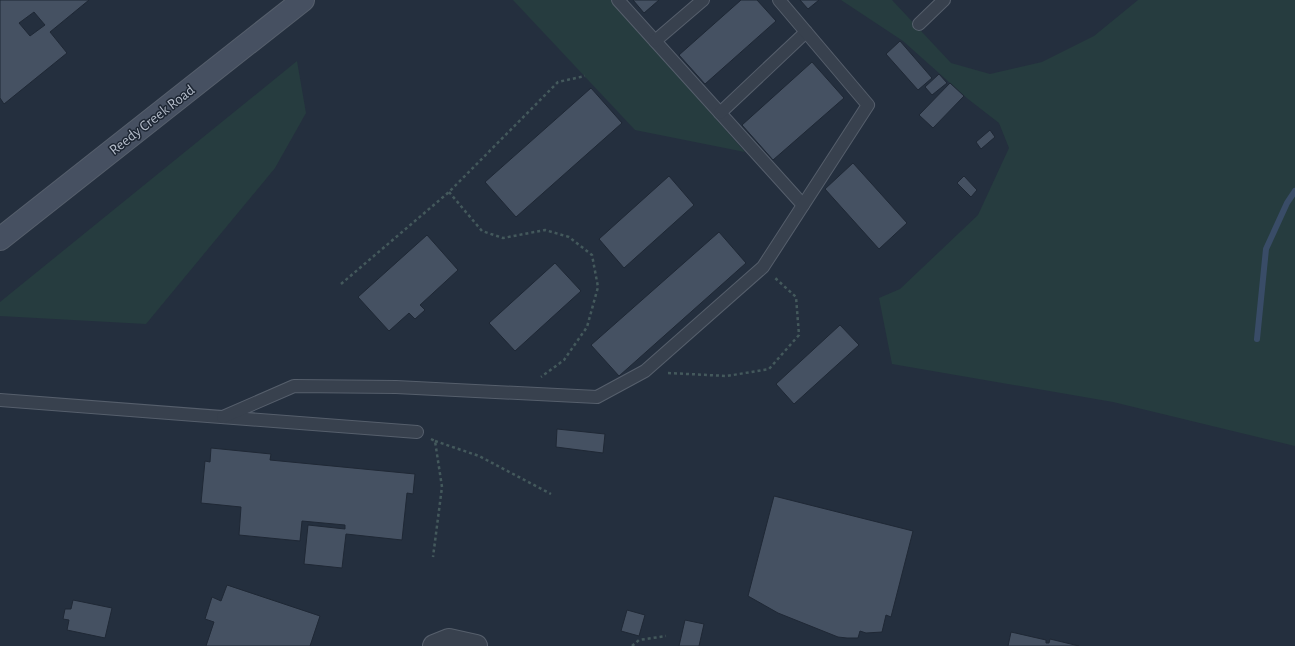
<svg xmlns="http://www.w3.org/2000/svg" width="1295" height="646" viewBox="0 0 1295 646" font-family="'Alegreya Sans',sans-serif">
	<rect width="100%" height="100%" fill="#242f3e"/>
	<g fill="#263c3f">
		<polygon points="513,0 612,0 745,152 635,130"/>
		<polygon points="841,0 892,0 951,63 990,74 1042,62 1094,36 1138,0 1295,0 1295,446 1113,402 892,364 879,298 900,289 978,215 1009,148 999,123 968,99 903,41"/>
		<polygon points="297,61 306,113 275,168 146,324 0,316 0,302"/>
	</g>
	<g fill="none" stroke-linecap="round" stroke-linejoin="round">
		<polyline stroke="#394c67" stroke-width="6" points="1257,339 1266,249 1287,203 1295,191"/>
	</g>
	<g fill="#455162" stroke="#1f2835" fill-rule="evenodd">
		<path d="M 0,0 L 89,0 L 50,32 L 67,53 L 4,104 L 0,98 ZM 34,12 L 45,25 L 30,36 L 19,23 Z"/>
		<polygon points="633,0 659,0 644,13"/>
		<polygon points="741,0 757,0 776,21 705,84 679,55"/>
		<polygon points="800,0 819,0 808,9"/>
		<polygon points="900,41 932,78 918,90 886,54"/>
		<polygon points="812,62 844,98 773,160 742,125"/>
		<polygon points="939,74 947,83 932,95 925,87"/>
		<polygon points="950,83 964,96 933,128 919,115"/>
		<polygon points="591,88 622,123 516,217 485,182"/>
		<polygon points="990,130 995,137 981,149 976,142"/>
		<polygon points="853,163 907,223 879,249 825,189"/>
		<polygon points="669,176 694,205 624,268 599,239"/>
		<polygon points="964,176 977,190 971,197 957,183"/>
		<polygon points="719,232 746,263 619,376 591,345"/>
		<polygon points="427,235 458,270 420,305 425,310 415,319 409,313 389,331 358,297"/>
		<polygon points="555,263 581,291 515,351 489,323"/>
		<polygon points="840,325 859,345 794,404 776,384"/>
		<polygon points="557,429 605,434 603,453 556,447"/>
		<polygon points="211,448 271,454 270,460 415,474 413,494 407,493 402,540 346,534 342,568 304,564 308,525 345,529 345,525 302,521 300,541 239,535 241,507 201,503 205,461 210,462"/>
		<polygon points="774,496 913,531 891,617 886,615 882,632 866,633 860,631 858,638 847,638 838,637 778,613 748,596"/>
		<polygon points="227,585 320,616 310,646 206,646 214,622 205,619 212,597 221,601"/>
		<polygon points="73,600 112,608 105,638 67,630 69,620 63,619 65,609 71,609"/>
		<polygon points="627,610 645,615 639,636 621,631"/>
		<polygon points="685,620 704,624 699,646 679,646"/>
		<polygon points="1011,632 1046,640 1046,643 1049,643 1050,639 1079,646 1008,646"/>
	</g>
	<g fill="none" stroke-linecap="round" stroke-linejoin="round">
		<g stroke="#565f6c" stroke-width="14">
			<g id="service">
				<polyline points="618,0 803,205"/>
				<polyline points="919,24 944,0"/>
				<polyline points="655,41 703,0"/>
				<polyline points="720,113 806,32"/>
				<polyline points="0,400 417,432"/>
				<polyline points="223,417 294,386 396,387 597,397 645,371 763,267 868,105 779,0"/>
			</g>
		</g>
		<g stroke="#565f6c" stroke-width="24">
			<polyline id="minor" points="434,646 449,640 476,646"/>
		</g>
		<g stroke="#565f6c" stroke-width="24">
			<polyline id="secondary" points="0,239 303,0"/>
		</g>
		<g stroke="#44595c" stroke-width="2.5" stroke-dasharray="3 3" stroke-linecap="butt">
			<polyline points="449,192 482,231 503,238 545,230 569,237 592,255 598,287 587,327 564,360 541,377"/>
			<polyline points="341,284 449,192 558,82 585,76"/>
			<polyline points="668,373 727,376 769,369 799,335 796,297 774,277"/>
			<polyline points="431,439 435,441 442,487 433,557"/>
			<polyline points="435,441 479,456 551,494"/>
			<polyline points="632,646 639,640 666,636"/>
		</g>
		<use href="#service" stroke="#38414e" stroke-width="12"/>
		<use href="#minor" stroke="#38414e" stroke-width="22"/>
		<use href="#secondary" stroke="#465061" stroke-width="22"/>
	</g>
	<g text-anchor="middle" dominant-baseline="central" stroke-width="3" stroke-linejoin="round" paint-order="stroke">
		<g font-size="15" fill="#b4bcc9" stroke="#1d2633">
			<text transform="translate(152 120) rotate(-38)">Reedy Creek Road</text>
		</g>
	</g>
</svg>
